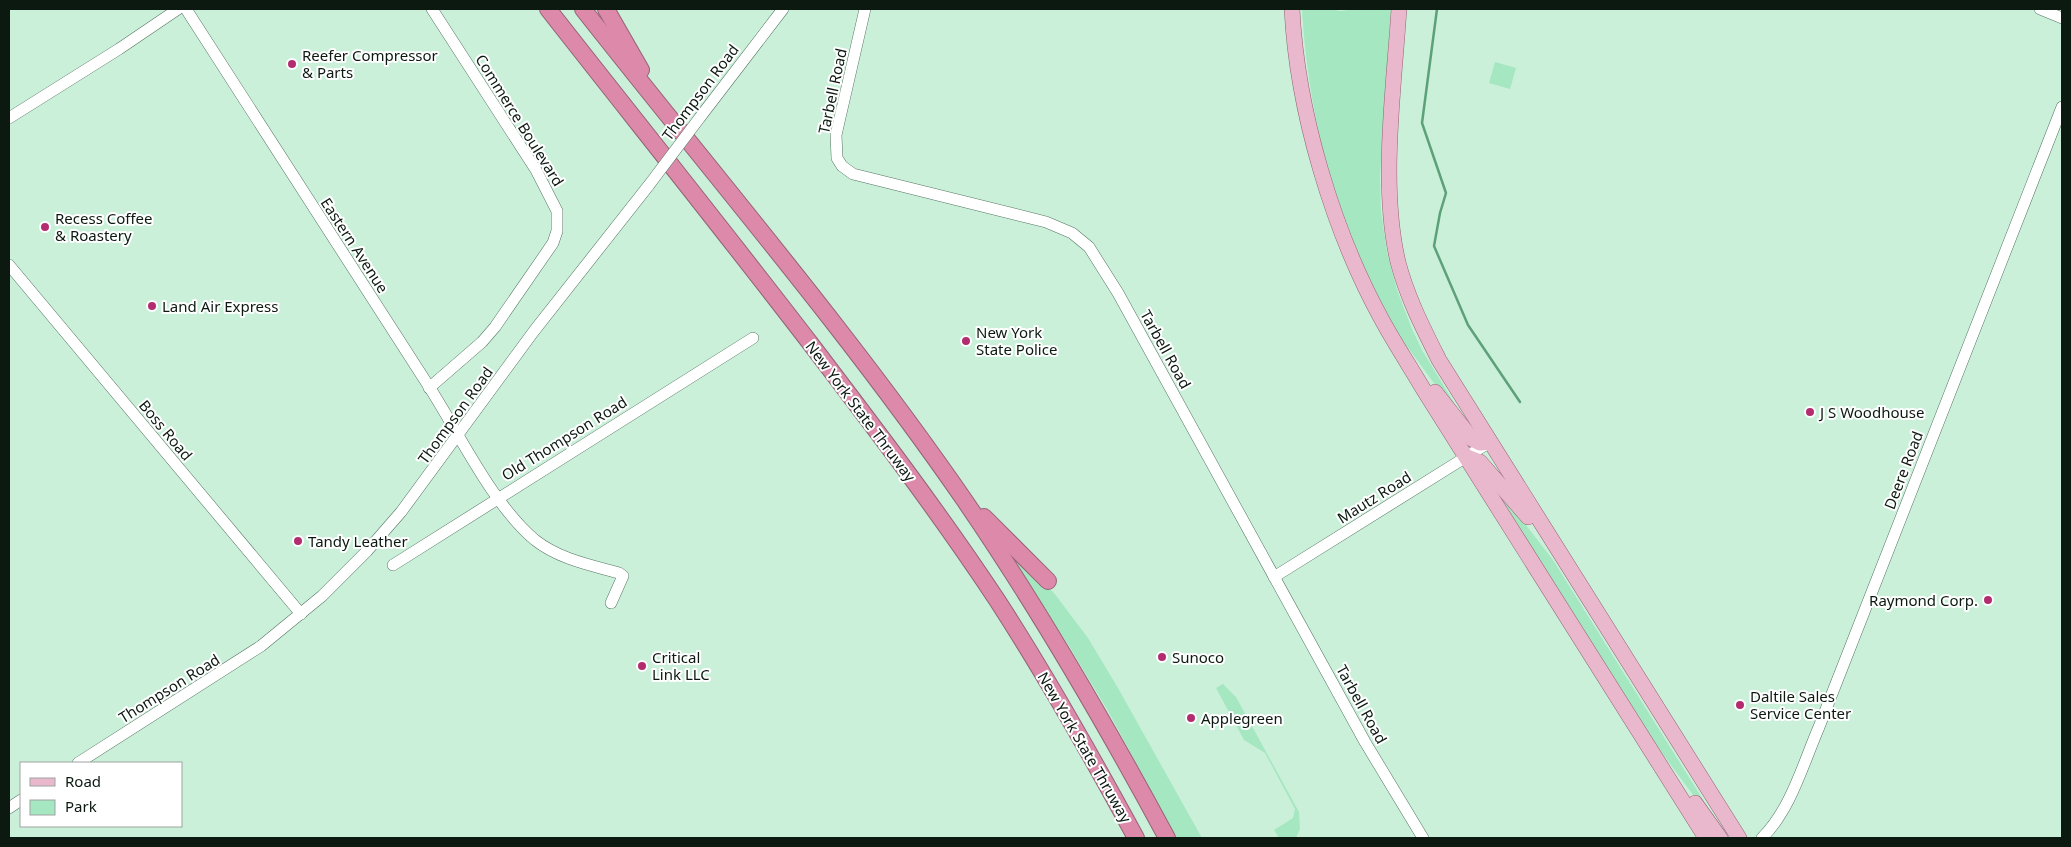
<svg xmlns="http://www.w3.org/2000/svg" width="2071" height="847" viewBox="0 0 2071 847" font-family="'Noto Sans',sans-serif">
	<rect width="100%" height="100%" fill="#cbf0da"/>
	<g fill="#a5e7c1">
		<path d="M 1302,9 L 1329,9 L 1341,11 L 1356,9 L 1391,9 L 1380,176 L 1381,211 L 1387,252 L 1397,290 L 1412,329 L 1422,350 L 1470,429 L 1468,430 C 1451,407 1434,383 1417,360 C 1409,349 1400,338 1393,326 C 1338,229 1308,119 1302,9 Z"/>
		<polygon points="1495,62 1516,68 1510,89 1489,83"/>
		<polygon points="1484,471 1553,560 1727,838 1725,838 1636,718"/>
		<polygon points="1010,556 1025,565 1054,593 1088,638 1118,688 1202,838 1177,838 1108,711 1069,646"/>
		<polygon points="1223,684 1236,697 1299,812 1300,829 1296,838 1279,838 1274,830 1293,818 1295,809 1265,753 1244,740 1216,688"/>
	</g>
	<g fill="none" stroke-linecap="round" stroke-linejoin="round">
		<polyline stroke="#5da17b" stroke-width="2.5" points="1437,9 1422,123 1446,193 1440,213 1434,246 1468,325 1520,402"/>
		<g stroke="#547562" stroke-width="12">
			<g id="minor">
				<path d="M 186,9 C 267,134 347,260 428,385 C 459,433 492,504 535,540 C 559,559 590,565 619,573 L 623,576 L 611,603"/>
				<polyline points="865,9 836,135 837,158 842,166 853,174 1046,222 1072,233 1089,247 1118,293 1365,742 1423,838"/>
				<polyline points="2040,9 2062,18"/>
				<polyline points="701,116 783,9"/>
				<polyline points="9,118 119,49 178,9"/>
				<polyline points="9,265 301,614"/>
				<polyline points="429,388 482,342 495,327 553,243 557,231 557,211 536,170 432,9"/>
				<polyline points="393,565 753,338"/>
				<polyline points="1274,577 1490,442"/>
				<polyline points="78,763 261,646 322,596 367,551 401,512 534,331 649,185"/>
				<polyline points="9,808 21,800"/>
				<path d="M 1762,838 C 1791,809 1803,764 1819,727 L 2062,107"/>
			</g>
		</g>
		<g stroke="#936274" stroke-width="16">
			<g id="major">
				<path d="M 1292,9 C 1297,111 1333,231 1382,320 C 1395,344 1411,368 1425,392 L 1706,838"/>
				<path d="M 1399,9 C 1394,87 1380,186 1398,262 C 1407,297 1423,328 1439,360 L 1739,838"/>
				<polyline points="1435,392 1472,439 1480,443 1490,442"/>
				<polyline points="1467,457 1480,462 1528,517"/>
				<polyline points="1695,803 1720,838"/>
			</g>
		</g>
		<g stroke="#936274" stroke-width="18">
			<g id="highway">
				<path d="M 548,9 C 635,120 724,231 810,343 C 874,427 938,511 997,600 C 1047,677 1092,757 1136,838"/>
				<path d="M 583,9 C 711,172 847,330 965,501 C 1039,609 1105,723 1167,838"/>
				<polyline points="606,9 641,70"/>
				<polyline points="984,517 1048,581"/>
			</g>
		</g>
		<use href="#minor" stroke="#fff" stroke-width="11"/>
		<use href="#major" stroke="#eab8cc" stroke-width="15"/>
		<use href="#highway" stroke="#dc89aa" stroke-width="16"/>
		<g stroke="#547562" stroke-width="12" stroke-linecap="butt">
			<polyline id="minor-bridge" points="649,185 701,116"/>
		</g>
		<use href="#minor-bridge" stroke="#fff" stroke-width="11"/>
	</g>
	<g fill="#b22c6f" stroke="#fff" stroke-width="2">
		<circle cx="292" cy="64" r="5"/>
		<circle cx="45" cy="227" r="5"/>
		<circle cx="152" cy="306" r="5"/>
		<circle cx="966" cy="341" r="5"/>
		<circle cx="1810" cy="412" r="5"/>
		<circle cx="298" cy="541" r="5"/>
		<circle cx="1988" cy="600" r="5"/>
		<circle cx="1162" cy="657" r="5"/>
		<circle cx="642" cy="666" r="5"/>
		<circle cx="1740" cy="705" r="5"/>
		<circle cx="1191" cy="718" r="5"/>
	</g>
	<g text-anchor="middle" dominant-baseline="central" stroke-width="4" stroke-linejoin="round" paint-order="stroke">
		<g font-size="15" fill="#0b1911" stroke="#fff" text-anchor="start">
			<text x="302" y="55">Reefer Compressor<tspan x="302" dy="17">&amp; Parts</tspan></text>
			<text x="55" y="218">Recess Coffee<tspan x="55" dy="17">&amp; Roastery</tspan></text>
			<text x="162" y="306">Land Air Express</text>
			<text x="976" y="332">New York<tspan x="976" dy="17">State Police</tspan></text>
			<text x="1820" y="412">J S Woodhouse</text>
			<text x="308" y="541">Tandy Leather</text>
			<text x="1978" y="600" text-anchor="end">Raymond Corp.</text>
			<text x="652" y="657">Critical<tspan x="652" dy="17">Link LLC</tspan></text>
			<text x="1172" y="657">Sunoco</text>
			<text x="1750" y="696">Daltile Sales<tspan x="1750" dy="17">Service Center</tspan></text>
			<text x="1201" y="718">Applegreen</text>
		</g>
		<g font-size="15" fill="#0b1911" stroke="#fff">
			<text transform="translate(832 91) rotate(-78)">Tarbell Road</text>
			<text transform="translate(700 92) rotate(-53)">Thompson Road</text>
			<text transform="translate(520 120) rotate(58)">Commerce Boulevard</text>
			<text transform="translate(355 245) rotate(57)">Eastern Avenue</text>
			<text transform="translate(1166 349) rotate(61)">Tarbell Road</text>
			<text transform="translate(861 411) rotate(53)">New York State Thruway</text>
			<text transform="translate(455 415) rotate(-54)">Thompson Road</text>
			<text transform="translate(166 430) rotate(50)">Boss Road</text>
			<text transform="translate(564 438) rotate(-32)">Old Thompson Road</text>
			<text transform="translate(1903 470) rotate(-69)">Deere Road</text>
			<text transform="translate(1374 497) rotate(-32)">Mautz Road</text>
			<text transform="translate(169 688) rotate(-32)">Thompson Road</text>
			<text transform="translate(1362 704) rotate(61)">Tarbell Road</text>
			<text transform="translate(1085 747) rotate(60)">New York State Thruway</text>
		</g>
	</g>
	<rect width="2071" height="847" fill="none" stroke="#0b1911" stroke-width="20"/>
	<rect x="20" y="762" width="162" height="65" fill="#ffffff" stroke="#9da3a0"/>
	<rect x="30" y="778" width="25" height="8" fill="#eab8cc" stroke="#9da3a0"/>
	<text x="65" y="787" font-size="15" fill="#0b1911">Road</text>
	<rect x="30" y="800" width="25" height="15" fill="#a5e7c1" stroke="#9da3a0"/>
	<text x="65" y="812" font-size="15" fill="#0b1911">Park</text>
</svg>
